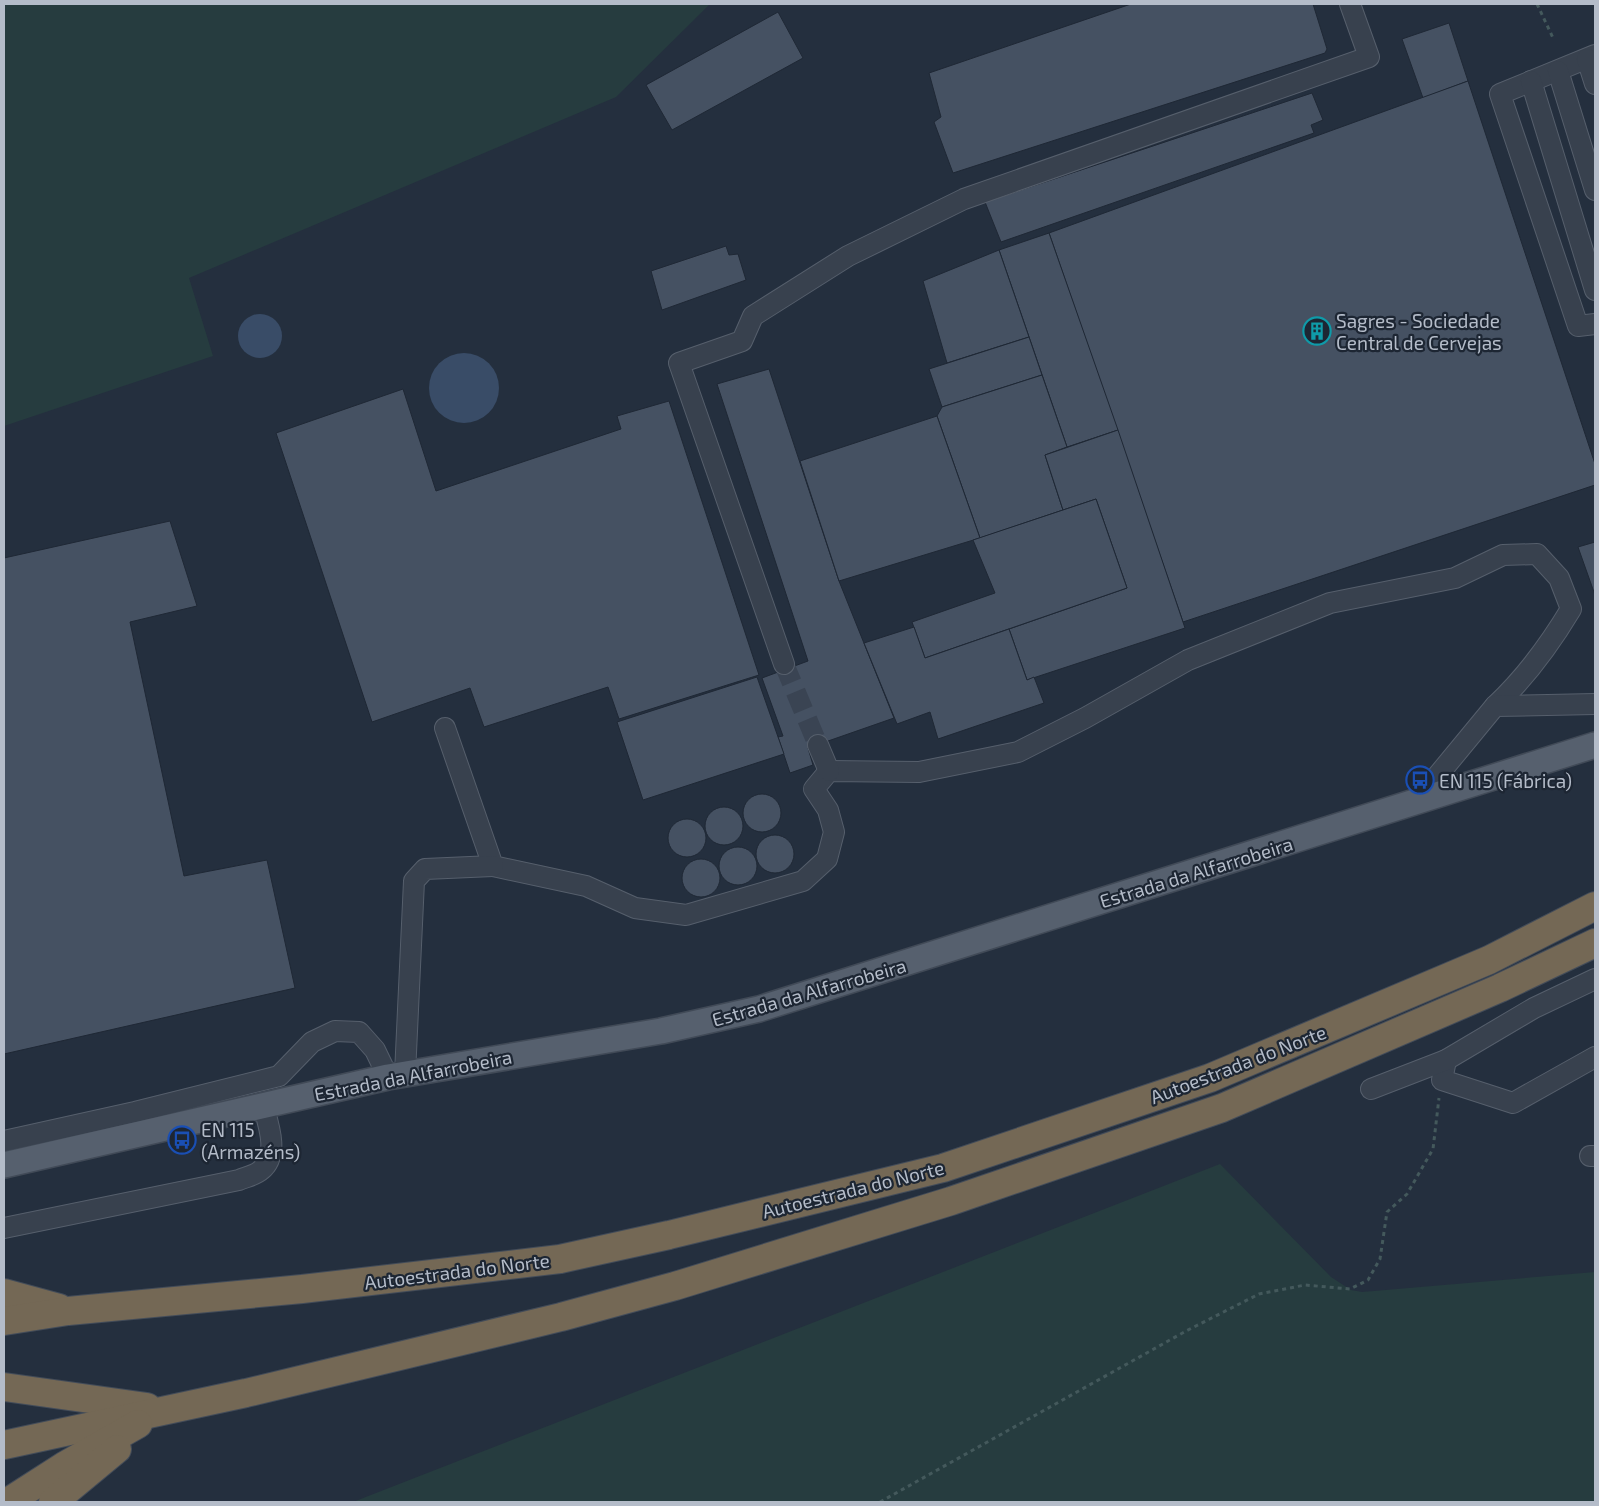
<svg xmlns="http://www.w3.org/2000/svg" width="1599" height="1506" viewBox="0 0 1599 1506" font-family="'Exo 2',sans-serif">
	<rect width="100%" height="100%" fill="#242f3e"/>
	<g fill="#263c3f">
		<polygon points="4,4 710,4 616,97 189,278 213,356 4,426"/>
		<polygon points="1220,1164 1331,1277 1351,1290 1362,1292 1595,1272 1595,1502 353,1502"/>
	</g>
	<g fill="#394c67">
		<circle cx="260" cy="336" r="22"/>
		<circle cx="464" cy="388" r="35"/>
	</g>
	<g fill="#455162" stroke="#1f2835">
		<polygon points="1131,4 1313,4 1327,49 1325,53 953,173 934,122 941,117 929,73"/>
		<polygon points="778,12 803,58 672,130 646,85"/>
		<polygon points="1449,23 1468,81 1423,98 1402,39"/>
		<polygon points="1468,81 1595,464 1595,485 1183,622 1049,233"/>
		<polygon points="1312,93 1323,120 1311,125 1314,133 1001,242 985,202"/>
		<polygon points="1049,233 1118,430 1067,447 999,250"/>
		<polygon points="726,246 729,255 738,254 746,280 662,310 651,271"/>
		<polygon points="999,250 1029,337 947,363 923,281"/>
		<polygon points="1029,337 1042,375 942,407 929,369"/>
		<polygon points="769,369 839,581 894,718 808,748 813,765 790,773 778,737 783,736 762,678 808,661 717,384"/>
		<polygon points="1042,375 1067,447 1045,455 1063,510 980,538 937,416 942,407"/>
		<polygon points="403,389 436,491 621,429 617,416 669,401 759,675 619,719 608,687 484,727 470,688 372,722 276,433"/>
		<polygon points="937,416 980,538 839,581 800,461"/>
		<polygon points="1118,430 1185,628 1027,680 1009,629 1127,588 1096,499 1063,510 1045,455"/>
		<polygon points="1096,499 1127,588 925,658 912,622 995,593 973,540"/>
		<polygon points="170,521 197,606 130,622 184,876 267,860 295,988 4,1054 4,558"/>
		<polygon points="1595,542 1595,595 1578,547"/>
		<polygon points="914,627 925,658 1009,629 1027,680 1034,677 1044,703 938,739 930,712 897,724 864,643"/>
		<polygon points="757,677 784,754 643,800 617,722"/>
		<circle cx="762" cy="813" r="19"/>
		<circle cx="724" cy="826" r="19"/>
		<circle cx="687" cy="838" r="19"/>
		<circle cx="775" cy="854" r="19"/>
		<circle cx="738" cy="866" r="19"/>
		<circle cx="701" cy="878" r="19"/>
	</g>
	<g fill="none" stroke-linecap="round" stroke-linejoin="round">
		<polyline stroke="#3a4453" stroke-width="20" stroke-dasharray="20 10" stroke-linecap="butt" points="784,664 818,745"/>
		<g stroke="#565f6c" stroke-width="22">
			<g id="minor">
				<polyline points="1595,55 1500,94 1578,326 1595,324"/>
				<polyline points="1587,59 1595,84"/>
				<polyline points="1558,71 1595,190"/>
				<polyline points="1531,81 1595,290"/>
				<polyline points="784,664 679,363 742,341 753,316 848,256 964,199 1369,57 1350,4"/>
				<path d="M 445,728 L 493,866 L 586,886 L 635,908 L 686,915 L 803,881 L 827,859 L 834,832 L 828,810 L 814,789 L 829,771 L 919,772 L 1018,752 L 1085,718 L 1188,660 L 1330,603 L 1455,578 L 1503,555 L 1537,554 L 1559,578 L 1571,609 C 1550,644 1525,678 1495,706"/>
				<polyline points="818,745 829,771"/>
				<polyline points="1415,803 1495,706 1595,704"/>
				<polyline points="1446,1060 1442,1080 1513,1103 1595,1057"/>
				<polyline points="405,1074 414,881 425,869 493,866"/>
				<polyline points="1371,1089 1446,1060 1534,1008 1595,979"/>
				<polyline points="4,1141 135,1112 279,1076 312,1042 335,1031 359,1032 375,1050 388,1077"/>
				<polyline points="1590,1156 1595,1156"/>
				<path d="M 4,1228 L 239,1180 C 246,1177 256,1175 261,1170 C 280,1155 268,1123 263,1105"/>
			</g>
		</g>
		<g stroke="#414a57" stroke-width="28">
			<polyline id="major" points="4,1165 388,1077 661,1031 759,1009 1595,745"/>
		</g>
		<g stroke="#434c59" stroke-width="30">
			<g id="highway">
				<polyline points="4,1293 59,1308"/>
				<polyline points="4,1321 68,1311 302,1289 560,1259 669,1235 943,1168 1210,1078 1489,960 1595,906"/>
				<polyline points="4,1387 147,1407"/>
				<polyline points="4,1445 246,1393 561,1317 675,1286 951,1201 1222,1108 1500,988 1595,943"/>
				<polyline points="8,1502 64,1466 138,1424"/>
				<polyline points="53,1502 117,1449"/>
			</g>
		</g>
		<g stroke="#44595c" stroke-width="3" stroke-dasharray="4 4" stroke-linecap="butt">
			<polyline points="1537,4 1554,40"/>
			<polyline points="880,1502 1186,1331 1259,1294 1305,1285 1350,1289 1368,1280 1380,1259 1387,1212 1407,1194 1433,1149 1439,1098"/>
		</g>
		<use href="#minor" stroke="#38414e" stroke-width="20"/>
		<use href="#major" stroke="#56606e" stroke-width="25"/>
		<use href="#highway" stroke="#746855" stroke-width="28"/>
	</g>
	<defs>
		<g id="building-ring" transform="scale(1.4375)"><circle r="9.5" fill="#1d2633" stroke="#0f9aa8" stroke-width="1.5"/><path d="M-4-6H4V6H1V3H-1V6H-4ZM-2.5-4.3h1.7v1.8h-1.7ZM.8-4.3h1.7v1.8H.8ZM-2.5-1h1.7V.8h-1.7ZM.8-1h1.7V.8H.8Z" fill="#0f9aa8"/></g>
		<g id="bus-ring" transform="scale(1.4375)"><circle r="9.5" fill="#1d2633" stroke="#1a4fb4" stroke-width="1.5"/><path d="M-5-6H5V4H4V6H2V4H-2V6H-4V4H-5ZM-3.5-4V0h7V-4ZM-3.5 1.2v1.5H-2V1.2ZM2 1.2v1.5H3.5V1.2Z" fill="#1a4fb4"/></g>
	</defs>
	<g fill-rule="evenodd">
		<use href="#building-ring" x="1317" y="331"/>
		<use href="#bus-ring" x="1420" y="780"/>
		<use href="#bus-ring" x="182" y="1140"/>
	</g>
	<g text-anchor="middle" dominant-baseline="central" stroke-width="4.5" stroke-linejoin="round" paint-order="stroke">
		<g font-size="19" fill="#b4bcc9" stroke="#1d2633" text-anchor="start">
			<text x="1336" y="320">Sagres - Sociedade<tspan x="1336" dy="22">Central de Cervejas</tspan></text>
			<text x="1439" y="780">EN 115 (Fábrica)</text>
			<text x="201" y="1129">EN 115<tspan x="201" dy="22">(Armazéns)</tspan></text>
		</g>
		<g font-size="19" fill="#b4bcc9" stroke="#1d2633">
			<text transform="translate(1196 872) rotate(-17)">Estrada da Alfarrobeira</text>
			<text transform="translate(809 992) rotate(-16)">Estrada da Alfarrobeira</text>
			<text transform="translate(1238 1064) rotate(-21)">Autoestrada do Norte</text>
			<text transform="translate(413 1075) rotate(-11)">Estrada da Alfarrobeira</text>
			<text transform="translate(853 1189) rotate(-14)">Autoestrada do Norte</text>
			<text transform="translate(457 1271) rotate(-7)">Autoestrada do Norte</text>
		</g>
	</g>
	<rect width="1599" height="1506" fill="none" stroke="#b4bcc9" stroke-width="10"/>
</svg>
